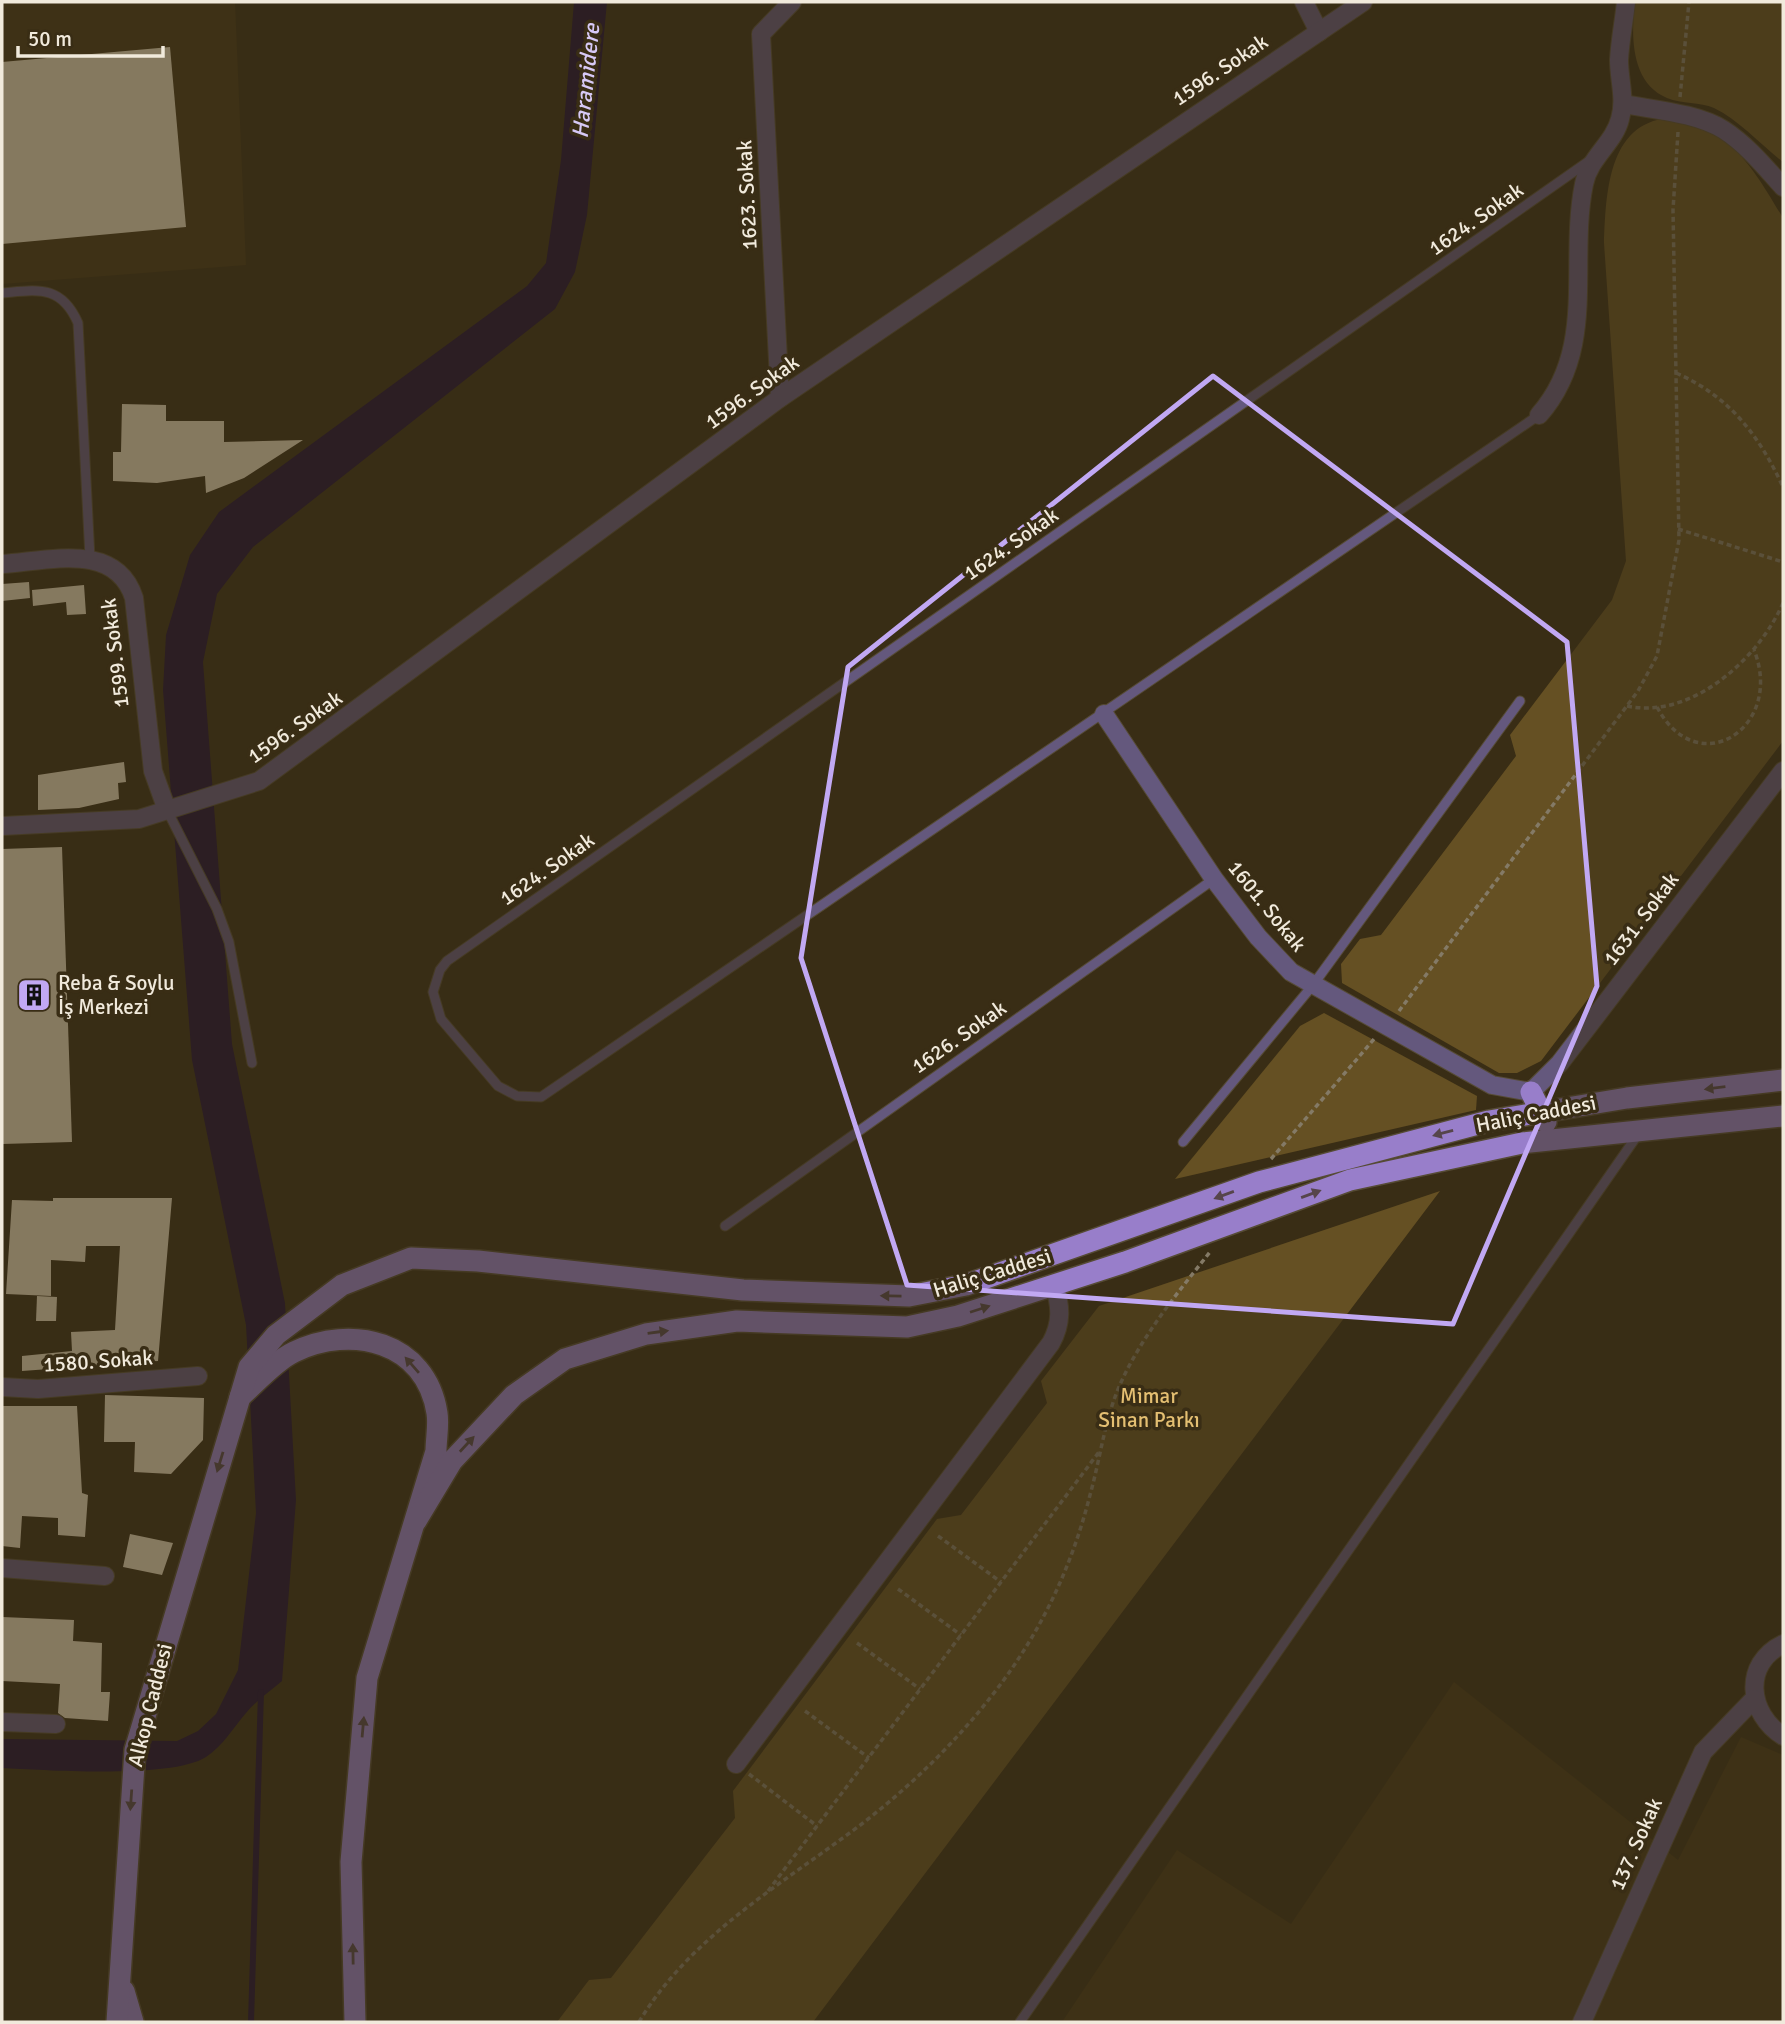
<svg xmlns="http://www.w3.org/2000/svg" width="1785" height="2024" viewBox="0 0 1785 2024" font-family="Signika,sans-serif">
	<rect width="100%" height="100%" fill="#392d15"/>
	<g fill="#453617">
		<polygon points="2,2 235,2 246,265 2,284"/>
		<polygon points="1454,1682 1678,1860 1741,1737 1783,1755 1783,2022 1062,2022 1177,1850 1291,1924"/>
	</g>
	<g fill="#655023">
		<path d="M 1635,2 L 1783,2 L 1783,162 C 1761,145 1739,120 1714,108 C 1700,102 1682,104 1667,98 C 1630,83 1631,34 1635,2 Z"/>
		<path d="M 1669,118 C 1729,124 1755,171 1783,218 L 1783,741 L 1541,1061 L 1517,1073 L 1499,1073 L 1342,983 L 1341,964 L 1360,939 L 1381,935 L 1516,756 L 1510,735 L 1612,600 L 1626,561 L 1604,243 C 1606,196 1607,123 1669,118 Z"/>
		<polygon points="1324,1013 1477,1096 1476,1110 1175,1179 1300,1026"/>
		<polygon points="1440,1191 813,2022 557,2022 589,1980 611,1978 735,1818 733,1791 937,1519 961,1515 1047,1403 1041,1381 1099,1306"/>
	</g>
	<path fill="#1d0c34" d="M 574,2 L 607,2 L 587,215 L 575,272 L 555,309 L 253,547 L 217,594 L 203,662 L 232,1044 L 285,1303 L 296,1500 L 282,1681 C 270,1691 256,1701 246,1713 C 233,1728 223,1746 206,1757 C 172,1779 45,1770 2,1768 L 2,1739 L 177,1741 L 198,1731 L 216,1714 L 238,1670 L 256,1513 L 246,1325 L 192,1060 L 163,690 L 166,635 L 190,555 L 219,512 L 527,286 L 546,263 L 561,160 Z"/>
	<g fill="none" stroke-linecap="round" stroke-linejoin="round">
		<polyline stroke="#1d0c34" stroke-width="6" points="251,2022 261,1692"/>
	</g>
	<g fill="#e3d5b9">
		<polygon points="170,47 186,227 2,244 2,62"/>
		<polygon points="122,404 166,405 166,421 224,421 224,442 303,440 244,478 206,493 205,476 157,483 113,481 113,452 121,452"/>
		<polygon points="29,582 30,598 2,601 2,584"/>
		<polygon points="84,585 86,614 67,615 66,602 33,606 32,590"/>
		<polygon points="124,762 126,782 118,783 119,799 79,808 38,810 38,775"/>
		<polygon points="62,847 72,1142 2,1144 2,849"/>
		<polygon points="53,1198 172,1198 158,1361 22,1371 22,1356 72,1351 71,1332 115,1330 120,1246 86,1246 85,1262 51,1260 51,1296 6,1294 12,1200 53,1201"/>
		<polygon points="37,1296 57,1297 56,1321 36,1321"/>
		<polygon points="105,1395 204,1398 203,1440 171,1474 134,1472 135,1442 104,1442"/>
		<polygon points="2,1406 77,1406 82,1493 88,1495 85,1537 58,1535 58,1518 22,1516 20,1548 2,1546"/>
		<polygon points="130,1534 173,1543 162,1575 123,1567"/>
		<polygon points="2,1617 74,1620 73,1641 102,1643 101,1692 110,1692 108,1721 65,1718 58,1713 60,1684 2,1681"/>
	</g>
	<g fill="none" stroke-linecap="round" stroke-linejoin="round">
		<g stroke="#564b35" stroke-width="11">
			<g id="lane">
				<path d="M 2,293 C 37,290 61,284 78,323 L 90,558"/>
				<polyline points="1539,415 541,1097 517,1096 498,1086 441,1019 433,992 440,970 447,961 1589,161"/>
				<polyline points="167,810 217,909 229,942 252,1063"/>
				<polyline points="1183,1142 1313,985 1520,701"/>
				<polyline points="725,1226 1214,879"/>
				<polyline points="1020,2022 1639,1133"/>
			</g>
		</g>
		<g stroke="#564b35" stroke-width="20">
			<g id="street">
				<polyline points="1304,2 1319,32"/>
				<path d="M 1624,104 C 1655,110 1697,113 1724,130 C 1747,145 1765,167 1783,187"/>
				<polyline points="780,398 761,34 792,2"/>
				<path d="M 1539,415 C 1598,348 1568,263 1584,184 C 1589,158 1614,143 1620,119 C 1626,99 1619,80 1619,60 C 1620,41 1624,21 1626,2"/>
				<path d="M 2,564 C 48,561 116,541 134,598 L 153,771 L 167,810"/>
				<polyline points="1104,714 1214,879 1258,937 1291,972 1492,1085 1531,1092 1560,1063 1783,771"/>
				<polyline points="2,826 139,819 259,781 780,398 1363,2"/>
				<polyline points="2,1387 38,1389 198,1376"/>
				<polyline points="2,1568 105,1576"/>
				<path d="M 1783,1644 C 1742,1664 1748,1714 1783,1736"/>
				<polyline points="2,1722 56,1724"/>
				<path d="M 736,1764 L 1051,1343 C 1062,1323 1061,1306 1054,1285"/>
				<polyline points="1582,2022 1703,1752 1754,1699"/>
			</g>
		</g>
		<g stroke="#564b35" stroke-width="24">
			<g id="primary">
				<polyline points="1531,1092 1546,1122"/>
				<path d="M 240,1397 C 256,1383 275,1361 294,1352 C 351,1324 426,1341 437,1413 C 439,1425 436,1439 436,1451 L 367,1678 L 351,1862 L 355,2022"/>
				<polyline points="416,1521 452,1461 514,1395 565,1359 646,1334 737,1321 907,1327 958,1316 1125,1262 1350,1180 1522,1143 1783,1116"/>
				<polyline points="124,1991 133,2022"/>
				<polyline points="117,2022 135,1750 249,1367 276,1335 342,1285 411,1258 478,1261 743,1290 909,1296 966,1285 1259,1182 1489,1121 1627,1098 1783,1080"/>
			</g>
		</g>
		<g stroke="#847a66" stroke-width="3.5" stroke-dasharray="5 3.5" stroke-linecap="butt">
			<polyline points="1680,97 1689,2"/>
			<path d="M 1676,373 C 1729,396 1759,435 1783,487"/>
			<polyline points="1678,529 1783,562"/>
			<path d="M 1627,706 C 1692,720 1759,658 1783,603"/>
			<path d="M 1657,707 C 1698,784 1785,727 1754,650"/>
			<polyline points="1399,1011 1638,691 1657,656 1679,540 1673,210 1678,132"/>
			<polyline points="1271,1159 1375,1038"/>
			<polyline points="938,1536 1001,1582"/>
			<polyline points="898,1589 961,1635"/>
			<polyline points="857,1643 920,1689"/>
			<polyline points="805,1711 869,1758"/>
			<polyline points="749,1774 817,1826"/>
			<polyline points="768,1891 1099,1452"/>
			<path d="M 639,2022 C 691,1935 784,1883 863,1823 C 913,1784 958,1740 997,1689 C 1042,1630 1072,1566 1090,1495 C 1101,1456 1105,1415 1123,1378 C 1145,1332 1179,1291 1210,1252"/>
		</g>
		<use href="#lane" stroke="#64587d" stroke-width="9"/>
		<use href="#street" stroke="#64587d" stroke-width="18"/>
		<use href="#primary" stroke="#987eca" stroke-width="21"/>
	</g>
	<defs><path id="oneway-solid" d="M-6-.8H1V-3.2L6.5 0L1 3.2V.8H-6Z" transform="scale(1.75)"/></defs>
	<g fill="#56454b">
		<use href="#oneway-solid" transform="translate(1715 1088) rotate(173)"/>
		<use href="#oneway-solid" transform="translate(1443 1133) rotate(165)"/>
		<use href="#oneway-solid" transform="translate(1311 1194) rotate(-20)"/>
		<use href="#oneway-solid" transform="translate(1224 1195) rotate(160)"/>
		<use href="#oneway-solid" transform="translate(891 1296) rotate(-179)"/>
		<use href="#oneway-solid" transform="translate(980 1309) rotate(-18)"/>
		<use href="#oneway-solid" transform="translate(658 1332) rotate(-8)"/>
		<use href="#oneway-solid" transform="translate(412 1365) rotate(-131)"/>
		<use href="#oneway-solid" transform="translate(467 1444) rotate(-47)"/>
		<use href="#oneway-solid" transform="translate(220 1462) rotate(107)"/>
		<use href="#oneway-solid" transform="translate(363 1727) rotate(-85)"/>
		<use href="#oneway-solid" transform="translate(131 1800) rotate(94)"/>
		<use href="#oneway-solid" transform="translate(353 1954) rotate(-91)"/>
	</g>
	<path d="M0 0H1785V2024H0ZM 1213,376 L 1567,642 L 1597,986 L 1453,1324 L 907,1285 L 801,958 L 848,667 Z" fill="#392d15" fill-opacity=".55" fill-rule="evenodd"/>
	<path fill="none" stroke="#c1a8f3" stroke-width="5" stroke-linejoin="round" d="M 1213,376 L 1567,642 L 1597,986 L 1453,1324 L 907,1285 L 801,958 L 848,667 Z"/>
	<defs>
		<g id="building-square" transform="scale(1.75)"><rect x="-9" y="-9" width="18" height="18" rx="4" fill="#c1a8f3" stroke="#392d15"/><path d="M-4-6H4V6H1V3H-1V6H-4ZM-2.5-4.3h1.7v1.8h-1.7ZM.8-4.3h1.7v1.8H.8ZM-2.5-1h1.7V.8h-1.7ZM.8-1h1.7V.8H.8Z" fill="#111"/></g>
	</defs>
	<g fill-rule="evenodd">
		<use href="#building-square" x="34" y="995"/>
	</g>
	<g text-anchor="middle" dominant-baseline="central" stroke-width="7" stroke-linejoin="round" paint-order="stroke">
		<g font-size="21" fill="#f1eadc" stroke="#392d15">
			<text transform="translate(1220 70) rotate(-34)">1596. Sokak</text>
			<text transform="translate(747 195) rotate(-93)">1623. Sokak</text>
			<text transform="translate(1476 219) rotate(-35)">1624. Sokak</text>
			<text transform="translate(752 392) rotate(-36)">1596. Sokak</text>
			<text transform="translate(1011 544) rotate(-35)">1624. Sokak</text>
			<text transform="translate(115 653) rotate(-97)">1599. Sokak</text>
			<text transform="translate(295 727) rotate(-35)">1596. Sokak</text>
			<text transform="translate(547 869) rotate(-35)">1624. Sokak</text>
			<text transform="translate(1267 906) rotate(51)">1601. Sokak</text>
			<text transform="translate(1641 919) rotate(-53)">1631. Sokak</text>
			<text transform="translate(959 1037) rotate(-35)">1626. Sokak</text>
			<text transform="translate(1536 1114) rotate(-11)">Haliç Caddesi</text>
			<text transform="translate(992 1273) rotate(-17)">Haliç Caddesi</text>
			<text transform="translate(98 1361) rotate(-4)">1580. Sokak</text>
			<text transform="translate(150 1705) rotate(-76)">Alkop Caddesi</text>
			<text transform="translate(1636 1844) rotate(-66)">137. Sokak</text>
		</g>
		<g font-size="21" fill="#f1eadc" stroke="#392d15" text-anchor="start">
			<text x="58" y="983">Reba &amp; Soylu<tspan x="58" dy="24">İş Merkezi</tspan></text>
		</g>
		<g font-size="21" fill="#e4bf72" stroke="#392d15">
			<text x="1149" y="1396">Mimar<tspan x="1149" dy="24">Sinan Parkı</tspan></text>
		</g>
		<g font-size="23" font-style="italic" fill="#d7c9f6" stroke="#392d15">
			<text transform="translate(586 81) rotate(-84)">Haramidere</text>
		</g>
	</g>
	<rect width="1785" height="2024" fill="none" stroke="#f1eadc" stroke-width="7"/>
	<path d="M18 46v10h145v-10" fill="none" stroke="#f1eadc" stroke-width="3.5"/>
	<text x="28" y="46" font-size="21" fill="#f1eadc" stroke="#392d15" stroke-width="5" paint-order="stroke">50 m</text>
</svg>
